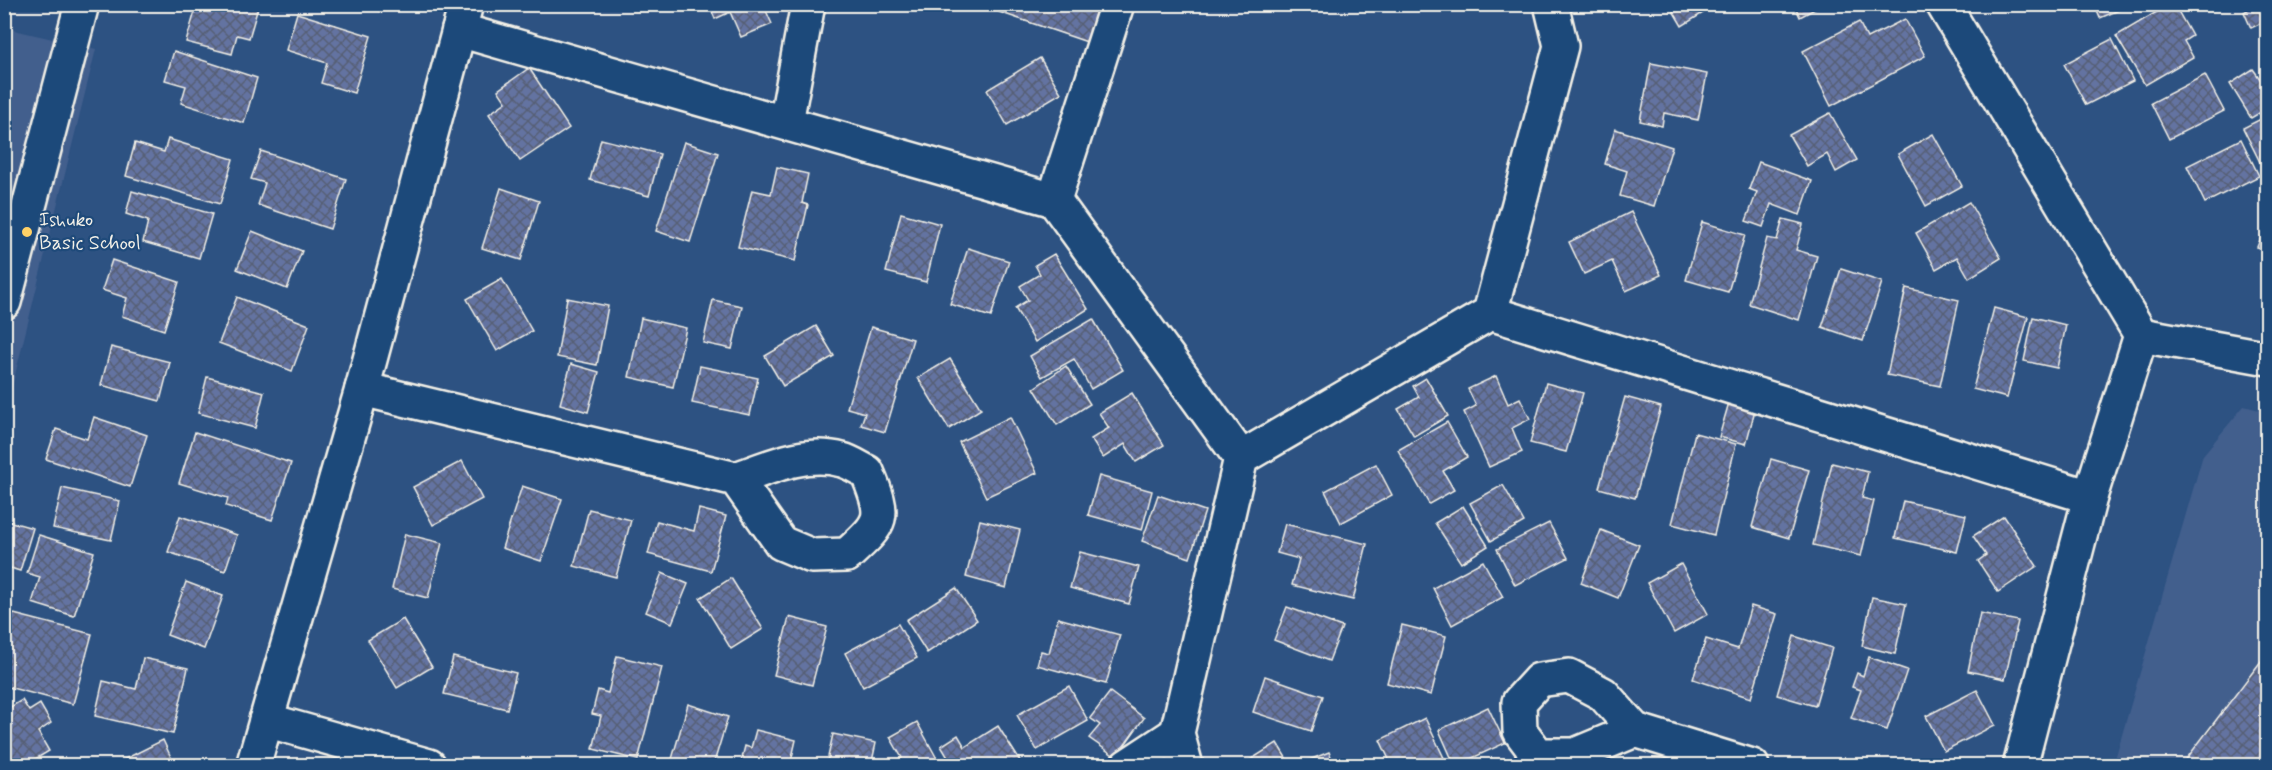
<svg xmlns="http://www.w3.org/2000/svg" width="2272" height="770" viewBox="0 0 2272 770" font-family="Mynerve,sans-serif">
	<defs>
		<pattern id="building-cross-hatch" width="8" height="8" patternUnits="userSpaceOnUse" patternTransform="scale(1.5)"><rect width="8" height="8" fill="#6473a1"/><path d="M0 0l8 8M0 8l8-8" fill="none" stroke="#565e74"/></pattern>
	</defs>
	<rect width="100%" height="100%" fill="#2d5282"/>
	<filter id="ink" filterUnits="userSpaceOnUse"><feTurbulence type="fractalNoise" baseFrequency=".0167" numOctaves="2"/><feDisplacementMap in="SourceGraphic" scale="12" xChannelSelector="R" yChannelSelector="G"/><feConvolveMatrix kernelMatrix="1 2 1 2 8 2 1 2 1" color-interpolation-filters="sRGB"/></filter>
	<g filter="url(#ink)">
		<g fill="#425f8d">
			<polygon points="5,28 96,49 5,415"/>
			<polygon points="2244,406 2267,412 2267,765 2113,766 2203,455"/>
		</g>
		<g fill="url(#building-cross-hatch)" stroke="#f4f1e8" stroke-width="1.5">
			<polygon points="183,4 259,4 249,38 237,35 232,54 186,42 196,8"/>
			<polygon points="360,4 384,4 382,12"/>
			<polygon points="591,4 604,4 594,10"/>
			<polygon points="709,4 763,4 772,24 741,37 730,12 715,19"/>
			<polygon points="1002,4 1110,4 1096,45 999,12"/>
			<polygon points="1669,4 1708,4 1711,8 1682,26"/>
			<polygon points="1794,4 1824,4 1800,17"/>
			<polygon points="2094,4 2133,4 2100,18"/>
			<polygon points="2170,4 2174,4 2192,36 2184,41 2193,57 2145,85 2116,36"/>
			<polygon points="2268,4 2268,20 2251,28 2244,12 2257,4"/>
			<polygon points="297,13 371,36 354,93 321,83 327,63 286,50"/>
			<polygon points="1905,19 1925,56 1831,106 1803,51 1859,22 1867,38"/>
			<polygon points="2112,39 2133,81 2086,105 2064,64"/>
			<polygon points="174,51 257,78 244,123 181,103 186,86 165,80"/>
			<polygon points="1040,58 1061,93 1007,125 987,90"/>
			<polygon points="1651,63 1707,74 1698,120 1664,113 1662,126 1640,121"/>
			<polygon points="529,68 569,128 520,161 489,114 506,102 498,90"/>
			<polygon points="2253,69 2268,90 2268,108 2251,118 2230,84"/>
			<polygon points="2205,75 2224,111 2169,139 2151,103"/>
			<polygon points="1830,113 1857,160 1836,172 1827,154 1807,166 1789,135"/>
			<polygon points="2267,116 2268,164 2262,166 2243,128"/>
			<polygon points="1615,129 1672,147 1654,206 1620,196 1627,171 1605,164"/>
			<polygon points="1933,134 1962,186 1926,206 1898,154"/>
			<polygon points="168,139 233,159 220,204 126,176 135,143 164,152"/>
			<polygon points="601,139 660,154 649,196 590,180"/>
			<polygon points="2241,139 2259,176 2205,203 2187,166"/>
			<polygon points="684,142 718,153 690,242 656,231"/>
			<polygon points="261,151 346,179 330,229 258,205 265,183 251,179"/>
			<polygon points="1759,162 1812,181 1800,215 1771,204 1763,227 1746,221 1757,192 1749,189"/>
			<polygon points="777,167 808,174 802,203 808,205 795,261 738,247 752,190 771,194"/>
			<polygon points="501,188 539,201 521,260 482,248"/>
			<polygon points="132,191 212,214 199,258 143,242 148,221 126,214"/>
			<polygon points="1969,202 2001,258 1969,278 1957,257 1936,269 1916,233"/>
			<polygon points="1631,212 1661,275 1626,291 1612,261 1584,274 1569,242"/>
			<polygon points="901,213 940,224 926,282 886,272"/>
			<polygon points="1783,219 1803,224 1796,250 1817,256 1799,320 1749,304 1767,238 1777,240"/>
			<polygon points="2268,220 2268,251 2257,247"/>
			<polygon points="1702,222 1745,235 1728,292 1686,280"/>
			<polygon points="252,231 302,251 287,289 237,269"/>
			<polygon points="968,248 1009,261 991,317 950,304"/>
			<polygon points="1054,254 1088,309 1035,342 1015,308 1028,300 1020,286 1040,274 1035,265"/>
			<polygon points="112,260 179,282 164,330 122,316 127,298 102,290"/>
			<polygon points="1841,269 1882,282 1863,341 1822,327"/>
			<polygon points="502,279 532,331 497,351 467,299"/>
			<polygon points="1906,288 1959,300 1940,386 1887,375"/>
			<polygon points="237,297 309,325 292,371 219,343"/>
			<polygon points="567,298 608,306 597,365 557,357"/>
			<polygon points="713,300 742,306 732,349 703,343"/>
			<polygon points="1994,308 2028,317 2007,398 1973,389"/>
			<polygon points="2033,317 2066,325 2057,368 2024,361"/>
			<polygon points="641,318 686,328 673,387 629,377"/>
			<polygon points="1093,319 1123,370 1091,389 1074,359 1042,377 1030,356"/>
			<polygon points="816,326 834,356 783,386 765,356"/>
			<polygon points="871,327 913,339 885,432 861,425 865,413 847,408"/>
			<polygon points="111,347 170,362 160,401 101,385"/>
			<polygon points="950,359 981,409 949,429 918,378"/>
			<polygon points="571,364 599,372 588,412 560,404"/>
			<polygon points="700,366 758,378 750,415 692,403"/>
			<polygon points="1066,366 1090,404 1057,425 1034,388"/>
			<polygon points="1496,376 1508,404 1520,398 1530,419 1512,428 1522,452 1489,467 1464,412 1476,406 1468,389"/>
			<polygon points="207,377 264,392 255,428 198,413"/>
			<polygon points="1426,378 1448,416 1414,436 1398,409 1419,397 1413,386"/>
			<polygon points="1546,383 1583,393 1566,452 1530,443"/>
			<polygon points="1132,393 1164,445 1136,462 1125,444 1103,458 1091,439 1109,428 1099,413"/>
			<polygon points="1625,397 1661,407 1635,498 1599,488"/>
			<polygon points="1730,399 1756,406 1746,444 1719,437"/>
			<polygon points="94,417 147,435 130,487 46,459 56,429 87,439"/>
			<polygon points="1010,417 1037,473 986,497 959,442"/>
			<polygon points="1447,422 1467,457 1443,471 1454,490 1429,504 1398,450"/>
			<polygon points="195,432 291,463 272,520 226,506 228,498 179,483"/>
			<polygon points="1695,433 1736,444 1714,535 1672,524"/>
			<polygon points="1771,459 1809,470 1789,538 1752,527"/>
			<polygon points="462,461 482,499 433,525 413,487"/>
			<polygon points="1832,463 1868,472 1862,498 1874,501 1861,556 1813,545"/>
			<polygon points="1376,464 1392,495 1341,523 1325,491"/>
			<polygon points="1099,476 1152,491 1142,530 1088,515"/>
			<polygon points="1503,485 1524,522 1491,541 1470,503"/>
			<polygon points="522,486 562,499 541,561 502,548"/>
			<polygon points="62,488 120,501 111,540 53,528"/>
			<polygon points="1158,495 1205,511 1190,558 1142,541"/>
			<polygon points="1903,501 1966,515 1957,552 1895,538"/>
			<polygon points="1463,506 1488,546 1461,563 1435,523"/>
			<polygon points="589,509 631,520 616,577 574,566"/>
			<polygon points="699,509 726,516 711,571 648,554 657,521 694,531"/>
			<polygon points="180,516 237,535 225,571 168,552"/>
			<polygon points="2004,516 2037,566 1998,592 1978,561 1986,555 1973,536"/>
			<polygon points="4,520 33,528 20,571 4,566"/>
			<polygon points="980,520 1020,530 1006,588 966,577"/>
			<polygon points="1549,523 1568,558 1515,585 1497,549"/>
			<polygon points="1285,524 1367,544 1353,600 1292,585 1299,559 1277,553"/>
			<polygon points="1601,530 1639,545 1618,598 1581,583"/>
			<polygon points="405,534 442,543 428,598 392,589"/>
			<polygon points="39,535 94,552 74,616 32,603 40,577 27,573"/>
			<polygon points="1080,552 1139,567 1129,604 1070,588"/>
			<polygon points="1483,561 1503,597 1452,625 1433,588"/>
			<polygon points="1681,564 1708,614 1674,633 1647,583"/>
			<polygon points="662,573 688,584 672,623 646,612"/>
			<polygon points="731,578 763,629 731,649 700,598"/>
			<polygon points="186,582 223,596 204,649 167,635"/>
			<polygon points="956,588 977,620 927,653 906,620"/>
			<polygon points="1872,597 1906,604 1895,654 1862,646"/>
			<polygon points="1751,606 1777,614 1751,698 1693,679 1706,639 1738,649"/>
			<polygon points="1287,607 1342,627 1329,661 1274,640"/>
			<polygon points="6,612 92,634 73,704 4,686"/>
			<polygon points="1980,613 2018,621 2005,679 1968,671"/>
			<polygon points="789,617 827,627 812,685 774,675"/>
			<polygon points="1058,618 1120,635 1106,684 1037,665 1041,651 1049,653"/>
			<polygon points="403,619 432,667 397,688 368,640"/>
			<polygon points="898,624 917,658 863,687 845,653"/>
			<polygon points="1402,625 1446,636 1431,695 1387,683"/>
			<polygon points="1794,636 1832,648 1815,706 1777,695"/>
			<polygon points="2268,652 2268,749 2255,766 2181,766"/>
			<polygon points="617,656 662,667 638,760 593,749 601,716 592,714 598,690 608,693"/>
			<polygon points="453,657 516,673 507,709 444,694"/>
			<polygon points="1869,657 1907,670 1887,730 1851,718 1861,690 1852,687 1857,673 1863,676"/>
			<polygon points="143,658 188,668 173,734 95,716 103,681 136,689"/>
			<polygon points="1265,676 1323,696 1311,731 1253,712"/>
			<polygon points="1069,686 1088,721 1037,750 1017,715"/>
			<polygon points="1977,690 1995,725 1944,751 1926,716"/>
			<polygon points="1110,692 1144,718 1116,757 1089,738 1100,725 1090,718"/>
			<polygon points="22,700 29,711 40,704 51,723 38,732 49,751 24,766 16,766 4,746 4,711"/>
			<polygon points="688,704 728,717 713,766 670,766"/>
			<polygon points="1488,707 1505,743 1455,766 1439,730"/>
			<polygon points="1425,718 1445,760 1433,766 1411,766 1409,763 1392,766 1380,740"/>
			<polygon points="917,722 941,766 888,766 902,758 890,737"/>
			<polygon points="998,726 1022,764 1020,766 953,766 941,746 958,735 965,747"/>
			<polygon points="756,730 796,740 790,766 740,766 745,746 751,748"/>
			<polygon points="833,734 876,743 871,766 826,766"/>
			<polygon points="163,740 175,766 111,766"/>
			<polygon points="1277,743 1291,766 1246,766 1245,763"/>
			<polygon points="1329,752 1335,766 1309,766 1307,761"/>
		</g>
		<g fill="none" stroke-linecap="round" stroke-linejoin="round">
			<g stroke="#f4f1e8" stroke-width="38">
				<g id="street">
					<polyline points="1943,4 2141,335 2090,497 2020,766"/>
					<polyline points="459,30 1054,200 1241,458"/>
					<polyline points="786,122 808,4"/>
					<polyline points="1054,200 1117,4"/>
					<polyline points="4,302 82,4"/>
					<polyline points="1490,313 2090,497"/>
					<polyline points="2141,335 2268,358"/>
					<path d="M 362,389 L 736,479 C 769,467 806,450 842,460 C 850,462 859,468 867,472 C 887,519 883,522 847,555 L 812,556 L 781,543 L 736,479"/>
					<polyline points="266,720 429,766"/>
					<polyline points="1635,730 1575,755 1538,755 1520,731 1519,702 1539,680 1569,676 1603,694 1635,730 1752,766"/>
					<polyline points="253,766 362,389 466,4"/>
					<polyline points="1127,766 1177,733"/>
					<polyline points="1186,766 1177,733 1241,458 1490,313 1561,46 1551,4"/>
				</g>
			</g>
			<use href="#street" stroke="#1f4a7a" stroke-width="33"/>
		</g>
	</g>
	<circle fill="#ffd166" stroke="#1f4a7a" stroke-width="2" cx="27" cy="232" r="6"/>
	<g text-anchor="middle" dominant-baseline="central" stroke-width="4.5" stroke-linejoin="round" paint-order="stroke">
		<g font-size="20" fill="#f4f1e8" stroke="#1f4a7a" text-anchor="start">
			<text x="39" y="220">Ishuko<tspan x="39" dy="23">Basic School</tspan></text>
		</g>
	</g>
	<rect width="2272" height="770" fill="none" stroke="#1f4a7a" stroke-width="24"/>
	<rect x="12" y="12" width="2248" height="746" fill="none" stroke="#f4f1e8" stroke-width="2" filter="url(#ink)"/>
</svg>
